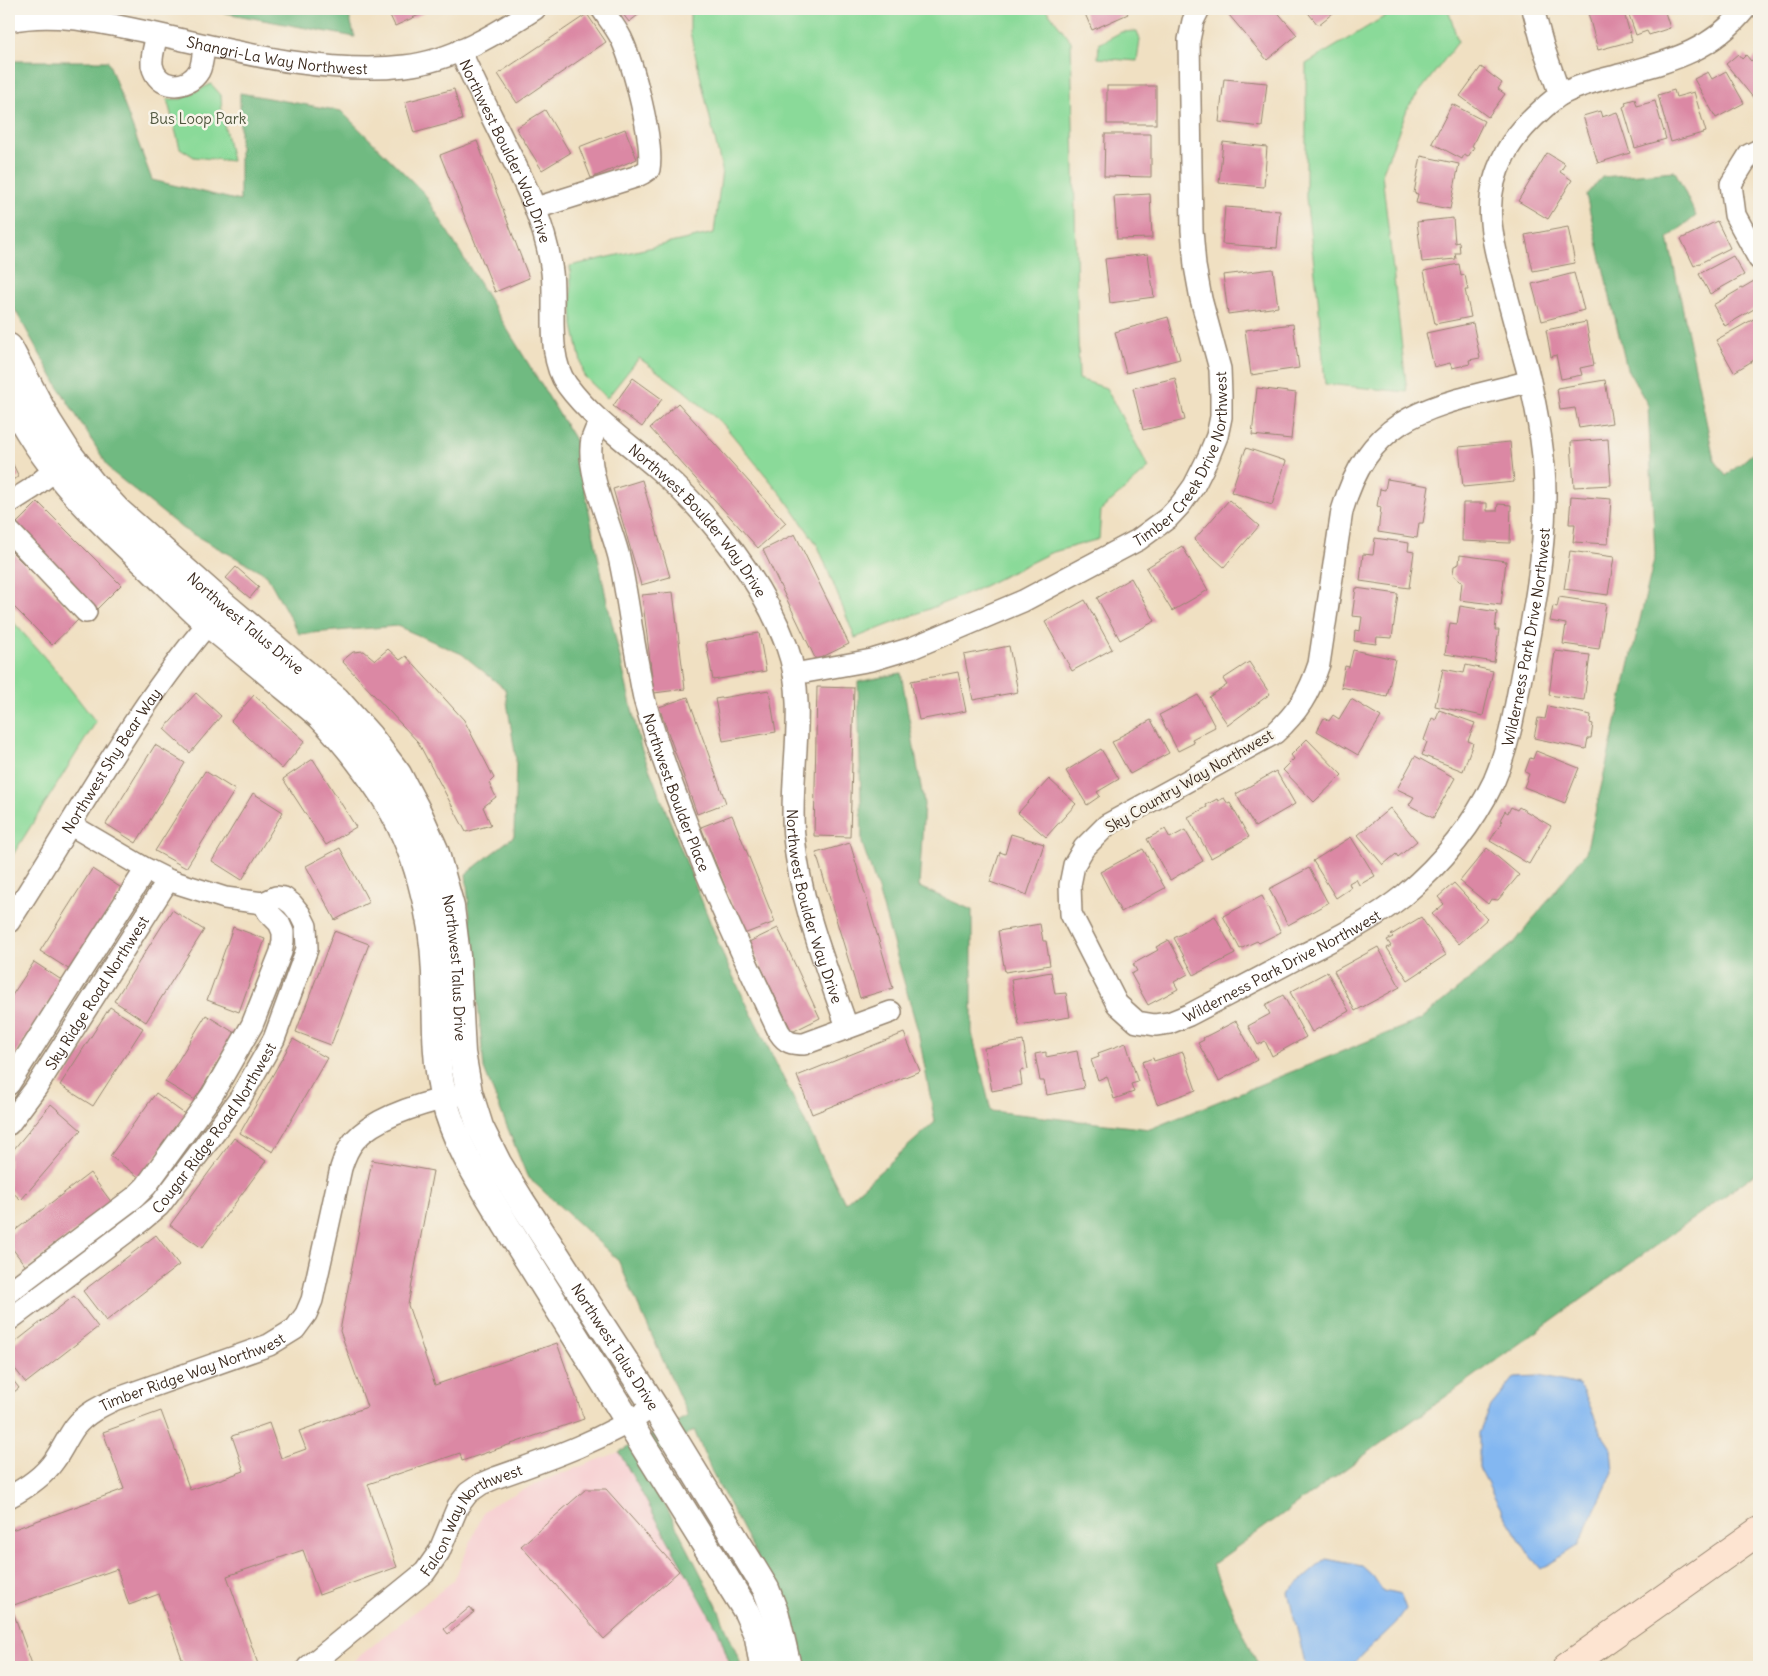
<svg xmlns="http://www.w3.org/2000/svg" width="1768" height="1676" viewBox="0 0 1768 1676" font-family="Delius,sans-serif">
	<rect width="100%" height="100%" fill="#f7f3e8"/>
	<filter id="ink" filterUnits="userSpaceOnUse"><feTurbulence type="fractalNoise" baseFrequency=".02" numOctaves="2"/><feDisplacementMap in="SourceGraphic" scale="10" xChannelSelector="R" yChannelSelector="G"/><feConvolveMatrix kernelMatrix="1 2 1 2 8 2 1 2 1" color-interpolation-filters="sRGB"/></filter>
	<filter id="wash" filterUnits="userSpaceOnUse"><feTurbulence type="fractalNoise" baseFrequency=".0096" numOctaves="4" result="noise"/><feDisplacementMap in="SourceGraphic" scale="20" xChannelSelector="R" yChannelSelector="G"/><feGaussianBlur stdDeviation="1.12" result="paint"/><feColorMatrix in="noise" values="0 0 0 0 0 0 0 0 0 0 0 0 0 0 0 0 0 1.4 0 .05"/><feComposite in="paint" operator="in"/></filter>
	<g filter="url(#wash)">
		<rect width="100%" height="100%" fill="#f0e0c2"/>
		<polygon fill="#f7cfd2" points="619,1452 718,1630 731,1667 346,1667 454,1580 484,1511 495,1503 547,1479"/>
		<g fill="#8ada99" stroke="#62825c">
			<polygon points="690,9 1046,9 1071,41 1079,379 1106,388 1149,468 1101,510 1099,539 1050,553 972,592 855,638 818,546 786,500 724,425 682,389 639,358 607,398 584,376 573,325 570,266 714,233 722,170 690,32"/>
			<polygon points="1397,9 1448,9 1458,42 1408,107 1382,174 1407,392 1325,384 1318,298 1306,198 1306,64"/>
			<polygon points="1137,31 1140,40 1137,61 1098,58 1099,44 1121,32"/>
			<polygon points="211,84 221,95 222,114 232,161 194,157 180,148 167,99 181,99"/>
			<polygon points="9,617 53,667 96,722 9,861"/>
		</g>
		<g fill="#6fba81" stroke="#557250">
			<polygon points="204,9 347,9 355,37"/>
			<polygon points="9,61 108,61 152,180 240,201 240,93 341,111 424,193 575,440 606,597 641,748 726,962 845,1203 935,1122 918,1031 878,890 862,843 858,682 901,673 924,804 919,887 972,910 972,1033 991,1111 1150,1129 1420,1020 1515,942 1586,852 1655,555 1648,405 1627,369 1586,195 1602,177 1675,171 1696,216 1668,238 1714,459 1726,476 1759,448 1759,1171 1212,1565 1259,1667 801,1667 800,1638 712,1472 694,1430 644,1463 716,1604 742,1667 731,1667 718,1630 619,1452 688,1416 618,1260 527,1176 484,1069 466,874 514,836 516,759 505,689 462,654 397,626 299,634 266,574 183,529 111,471 56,383 9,299"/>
		</g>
		<g fill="#83b7f1" stroke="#5f7088">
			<polygon points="1540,1376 1579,1385 1588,1401 1601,1433 1611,1448 1613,1472 1578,1546 1541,1569 1530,1556 1503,1513 1479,1468 1479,1433 1491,1406 1515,1377"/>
			<polygon points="1326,1559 1362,1566 1373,1576 1383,1591 1401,1595 1406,1609 1396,1623 1350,1667 1306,1667 1288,1592"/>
		</g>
		<g id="blocks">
			<g fill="#db88a4">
				<polygon points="387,9 432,9 395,26"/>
				<polygon points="619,9 646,9 629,22"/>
				<polygon points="1083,9 1125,9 1128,14 1092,30"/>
				<polygon points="1236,9 1275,9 1297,35 1267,60 1229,15"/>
				<polygon points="1305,9 1338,9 1318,25"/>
				<polygon points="1587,9 1623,9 1632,41 1598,50"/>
				<polygon points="1627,9 1664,9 1670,28 1649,35 1647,31 1636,35"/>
				<polygon points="587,14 606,42 517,103 498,74"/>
				<polygon points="1738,54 1742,59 1746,55 1751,61 1759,54 1759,105 1726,64"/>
				<polygon points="1481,67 1502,83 1498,89 1505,94 1488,117 1460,96"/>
				<polygon points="1726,71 1744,103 1716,118 1694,79 1708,72 1712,79"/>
				<polygon points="1224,79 1267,83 1262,127 1219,122"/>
				<rect x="1107" y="86" width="49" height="38"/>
				<polygon points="454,89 462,120 414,133 405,102"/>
				<polygon points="1674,90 1676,97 1694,92 1706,132 1671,142 1658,95"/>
				<polygon points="1635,99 1637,106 1655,101 1666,139 1635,148 1623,107 1626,105 1625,102"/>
				<polygon points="1452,104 1484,121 1472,146 1474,147 1468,157 1464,155 1462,159 1432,143"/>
				<polygon points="545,110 570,153 542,170 516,128"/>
				<polygon points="1600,111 1602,117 1617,112 1630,153 1598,163 1583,116"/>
				<polygon points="625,129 637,159 591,178 579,147"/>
				<polygon points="1105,134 1151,134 1151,177 1104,176"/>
				<polygon points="477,141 529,278 495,292 440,155"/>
				<polygon points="1223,142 1267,147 1264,187 1219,183"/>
				<polygon points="1547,153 1565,164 1560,172 1572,180 1548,219 1518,201"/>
				<polygon points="1421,156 1459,164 1450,209 1416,203 1418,194 1414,193"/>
				<polygon points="1150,194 1152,238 1117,239 1114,196"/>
				<polygon points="1225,207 1280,211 1277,248 1222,244"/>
				<polygon points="1453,218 1455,243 1459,242 1460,253 1455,253 1456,259 1422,262 1417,222"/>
				<polygon points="1717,221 1730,248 1694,266 1681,239"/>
				<polygon points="1568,227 1575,263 1533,271 1525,235"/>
				<polygon points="1148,254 1154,297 1110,303 1105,259"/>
				<polygon points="1733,256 1744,275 1710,294 1699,274"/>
				<polygon points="1459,264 1461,276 1465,275 1468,290 1465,290 1471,317 1435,324 1424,271"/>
				<polygon points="1273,269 1278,307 1228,314 1223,275"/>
				<polygon points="1574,273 1584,310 1542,321 1532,284"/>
				<polygon points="1754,281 1759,291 1759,306 1725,326 1713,305"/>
				<polygon points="1759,316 1759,357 1734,372 1716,340"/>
				<polygon points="1168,317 1180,359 1126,373 1115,332"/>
				<polygon points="1586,322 1594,365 1580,368 1582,375 1561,379 1556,355 1551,357 1546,330"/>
				<polygon points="1473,323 1480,358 1469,360 1470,364 1452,368 1450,363 1434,367 1426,333"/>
				<polygon points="1293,324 1299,368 1251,375 1245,330"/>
				<polygon points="633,378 662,399 642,427 613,406"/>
				<polygon points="1175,378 1185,420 1143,430 1133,388"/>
				<polygon points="1605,380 1612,423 1579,428 1575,408 1560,410 1557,388"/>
				<polygon points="1257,388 1296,393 1291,439 1252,435"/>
				<polygon points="678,403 786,523 758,548 650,428"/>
				<polygon points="1608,439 1611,485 1574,487 1571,442"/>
				<polygon points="1510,442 1514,482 1463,487 1459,447"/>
				<polygon points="1246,448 1286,461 1272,505 1231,492"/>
				<polygon points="9,456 19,477 9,481"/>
				<polygon points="1387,479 1429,486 1423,523 1419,523 1417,538 1378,532 1381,507 1377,506 1380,489 1385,490"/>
				<polygon points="642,480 670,577 641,585 613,489"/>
				<polygon points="1571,496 1611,499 1608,544 1573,542 1575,524 1569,524"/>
				<polygon points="1229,500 1259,526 1224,567 1194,540"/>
				<polygon points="38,502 121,585 95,611 12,528"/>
				<polygon points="1463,503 1487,503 1487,511 1497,511 1498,504 1511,505 1510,543 1462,541"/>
				<polygon points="795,534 849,644 816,660 763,550"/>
				<polygon points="1375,538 1409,543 1408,551 1414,552 1409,588 1360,581 1363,554 1373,555"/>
				<polygon points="1182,546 1208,590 1172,611 1146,568"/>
				<polygon points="9,549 79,619 52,645 9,602"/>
				<polygon points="1570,551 1614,557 1608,595 1564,589"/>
				<polygon points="1460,555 1506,561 1501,605 1460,600 1462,582 1457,579 1453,574 1454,566 1459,564"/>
				<polygon points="236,567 259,587 250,598 226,578"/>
				<polygon points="1131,578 1155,621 1120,640 1097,598"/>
				<polygon points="1356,588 1398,594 1392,638 1377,637 1376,644 1354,641 1355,630 1360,631 1362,617 1352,616"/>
				<polygon points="673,592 685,689 654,693 642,595"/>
				<polygon points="1559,597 1606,604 1599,649 1563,644 1566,624 1550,621 1553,606 1557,607"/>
				<polygon points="1085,600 1112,649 1072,671 1045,622"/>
				<polygon points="1460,606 1497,612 1495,630 1499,630 1494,662 1445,654 1450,623 1457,624"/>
				<polygon points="759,633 766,671 713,680 706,642"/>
				<polygon points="1009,646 1018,692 973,700 964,655"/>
				<polygon points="388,649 400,660 406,656 464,720 494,778 489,783 496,797 483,807 491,825 466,832 418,742 342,661 353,652 364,651 375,660"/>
				<polygon points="1353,650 1395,659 1387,697 1341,687 1345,666 1349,667"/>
				<polygon points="1555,651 1590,655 1584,700 1549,695"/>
				<polygon points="1249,662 1270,694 1228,725 1209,697 1227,685 1223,679"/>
				<polygon points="1466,665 1493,671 1483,716 1435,706 1443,669 1464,673"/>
				<polygon points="958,672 966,711 919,720 911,681"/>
				<polygon points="817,687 854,688 850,837 814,836"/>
				<polygon points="769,690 776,732 723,741 715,699"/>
				<polygon points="196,693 221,716 190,753 164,729"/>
				<polygon points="254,695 305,741 282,769 231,721"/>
				<polygon points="1198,695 1215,727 1192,739 1194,743 1178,751 1159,715"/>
				<polygon points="688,697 726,803 697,814 659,707"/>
				<polygon points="1351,699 1381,717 1358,755 1317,731 1324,718 1329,721 1333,715 1339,719"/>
				<polygon points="1548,706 1591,715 1590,723 1593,724 1591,738 1588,738 1586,749 1534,738 1538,718 1545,719"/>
				<polygon points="1439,710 1475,723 1468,741 1473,743 1463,771 1422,755 1427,742 1424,740 1432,718 1436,720"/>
				<polygon points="1151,720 1169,753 1130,774 1112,742 1119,739 1119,737"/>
				<polygon points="1307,739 1342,775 1314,802 1283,770 1294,759 1291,755"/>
				<polygon points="155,745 185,763 136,843 106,824"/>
				<polygon points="1101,749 1119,779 1097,792 1100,796 1087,805 1066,771"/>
				<polygon points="1536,751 1579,768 1565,803 1524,787 1529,774 1525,772 1530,758 1533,759"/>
				<polygon points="1415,756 1455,778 1433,818 1409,805 1414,797 1397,789"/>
				<polygon points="313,759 356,827 326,845 283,779"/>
				<polygon points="205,771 235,790 186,868 155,851"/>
				<polygon points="1276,771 1295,804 1255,827 1236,794"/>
				<polygon points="1049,779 1076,804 1046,837 1018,813"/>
				<polygon points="253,793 283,812 242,880 212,861"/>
				<polygon points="1224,798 1228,804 1230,803 1249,837 1211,858 1188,817 1207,807 1206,805 1217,799 1218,801"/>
				<polygon points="1511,807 1517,810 1519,807 1551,826 1529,864 1490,841 1502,821 1500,820 1505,811 1508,813"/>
				<polygon points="1390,808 1417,841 1398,857 1396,854 1383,865 1358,835"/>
				<polygon points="732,815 775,922 744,934 701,827"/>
				<polygon points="1165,829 1170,838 1185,830 1203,861 1170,880 1147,839"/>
				<polygon points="1011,834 1044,844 1027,895 990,882 1000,852 1005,854"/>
				<polygon points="1351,837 1375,876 1359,885 1356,879 1349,883 1351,888 1336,898 1313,861"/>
				<polygon points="850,843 893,988 860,998 816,853"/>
				<polygon points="340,848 369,902 335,920 306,866"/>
				<polygon points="1487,848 1519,875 1498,900 1491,899 1488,904 1460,881"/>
				<polygon points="1143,849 1165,888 1121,912 1100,872"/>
				<polygon points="1309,868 1328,903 1288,925 1269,889"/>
				<polygon points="92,869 123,889 70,970 40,951"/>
				<polygon points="1454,883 1487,919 1459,944 1432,914 1444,904 1438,897"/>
				<polygon points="1262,896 1281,932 1259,943 1257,941 1240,949 1223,916"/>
				<polygon points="172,910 204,930 146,1022 114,1001"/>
				<polygon points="1215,916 1235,954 1194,975 1174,938"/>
				<polygon points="1421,917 1446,955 1408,980 1387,948 1391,946 1387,940 1393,937 1391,935"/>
				<polygon points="1040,924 1043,941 1046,941 1050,965 1005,972 998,931"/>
				<polygon points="233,927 265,939 239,1012 207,1000"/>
				<polygon points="778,928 820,1018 792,1032 749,942"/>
				<polygon points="334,931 369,944 331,1045 296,1032"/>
				<polygon points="1169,940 1188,974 1174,982 1178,989 1148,1005 1131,974 1137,971 1133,964 1158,950 1156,947"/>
				<polygon points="1378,947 1400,987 1355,1011 1334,971"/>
				<polygon points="34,962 63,981 12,1060 9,1057 9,1000"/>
				<polygon points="1051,972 1055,994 1066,993 1070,1017 1019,1025 1011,979"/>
				<polygon points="1327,972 1349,1011 1312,1032 1290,992"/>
				<polygon points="1283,995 1306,1037 1272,1056 1265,1041 1258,1045 1248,1026 1270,1014 1265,1005"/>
				<polygon points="110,1007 143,1028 93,1106 60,1085"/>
				<polygon points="206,1015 235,1033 195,1100 165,1082"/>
				<polygon points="1236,1021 1257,1060 1219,1081 1198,1043 1204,1040 1203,1038"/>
				<polygon points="904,1033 920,1071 812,1114 797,1076"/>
				<polygon points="293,1039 327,1058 273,1152 240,1133"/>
				<polygon points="1023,1041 1028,1069 1020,1071 1022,1085 992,1091 984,1048"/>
				<polygon points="1126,1043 1138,1082 1131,1084 1134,1092 1114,1099 1107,1076 1098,1080 1091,1060 1099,1057 1098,1053"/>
				<polygon points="1077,1051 1084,1088 1047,1095 1044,1081 1040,1081 1035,1054 1046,1052 1046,1057"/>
				<polygon points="1183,1052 1196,1090 1157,1104 1142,1062 1153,1058 1154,1061"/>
				<polygon points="156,1093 186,1115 140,1178 110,1156"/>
				<polygon points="51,1104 81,1130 21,1200 9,1189 9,1155"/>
				<polygon points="234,1138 266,1161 202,1248 170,1225"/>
				<polygon points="372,1160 433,1171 408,1305 435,1385 557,1343 584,1419 462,1461 460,1453 368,1484 397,1567 319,1595 303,1550 227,1576 259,1667 185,1667 159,1594 129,1605 117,1569 11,1606 33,1667 9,1667 9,1531 124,1489 103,1432 161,1411 190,1490 244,1471 232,1436 269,1423 281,1458 306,1449 299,1431 367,1407 340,1331"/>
				<polygon points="90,1173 112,1203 27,1268 9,1244 9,1235"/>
				<polygon points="156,1235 179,1265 106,1321 83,1291"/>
				<polygon points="74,1296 98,1327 26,1383 9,1361 9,1347"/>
				<polygon points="9,1375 19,1388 9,1396"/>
				<polygon points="586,1489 606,1489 679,1571 604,1639 521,1546"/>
				<polygon points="470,1607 474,1612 448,1634 444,1629"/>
			</g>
		</g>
	</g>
	<g filter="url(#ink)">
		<use href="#blocks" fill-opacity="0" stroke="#968570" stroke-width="1"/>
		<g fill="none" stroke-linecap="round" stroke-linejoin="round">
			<g stroke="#968570" stroke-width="24">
				<g id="minor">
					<polyline points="1533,9 1543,46 1560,95"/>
					<path id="s1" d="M 9,21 C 55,11 102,23 147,32 C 227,49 323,76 405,66 C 452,61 496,34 535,9"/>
					<path d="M 157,35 C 155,44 151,56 152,65 C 157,90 187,91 199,71 C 203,64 203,53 204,45"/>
					<path id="s2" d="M 460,50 C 474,82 490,113 505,144 C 526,185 546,226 552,272 C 556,306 546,357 567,385 C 592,419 628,443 659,470 C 712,517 762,580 787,647 C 809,707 788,775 794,837 C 800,903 826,966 847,1027"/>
					<polyline points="1759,150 1749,155 1731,184 1735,215 1759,259"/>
					<path d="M 536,208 L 635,177 L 643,173 L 649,169 C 654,142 633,63 621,38 C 616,28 608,18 602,9"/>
					<path id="s3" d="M 1530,381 C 1439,406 1372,407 1342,511 L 1319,664 C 1309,694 1298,712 1275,733 L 1107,825 L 1084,848 L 1074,865 L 1070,885 L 1071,914 L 1117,1004 L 1137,1022 L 1155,1025 L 1169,1023 L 1189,1015 C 1227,995 1264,976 1301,956 C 1336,938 1373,920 1404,895 C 1441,864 1473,825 1494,781 C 1509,746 1515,709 1522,672 C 1534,613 1545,553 1545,494 C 1545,452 1537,409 1527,369 C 1520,343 1513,318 1506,292 C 1494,245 1479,203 1504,156 C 1514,136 1529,121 1546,106 C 1551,102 1556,97 1562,94 C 1577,86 1595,81 1612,77 C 1665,62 1709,54 1745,9"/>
					<path id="s4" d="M 600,422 C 597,427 594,433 592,439 C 585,471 611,524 619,557 C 627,592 631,629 638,665 C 640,677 642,690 645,702 C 678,816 728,925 779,1032 C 786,1043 792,1044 804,1044 L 891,1012"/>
					<polyline points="9,503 31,489 55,470"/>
					<polyline points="9,531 86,612"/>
					<path id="s5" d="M 794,674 L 872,660 L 912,648 L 1023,601 L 1138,540 L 1168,518 L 1181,504 L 1194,486 L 1208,458 L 1217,436 L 1221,417 L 1221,396 L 1220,369 L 1201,299 L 1195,266 L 1192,230 L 1189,40 L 1193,21 L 1199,9"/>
					<path id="s6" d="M 9,922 C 77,818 135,706 218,612"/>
					<polyline points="9,1084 146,869"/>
					<path id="s7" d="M 9,1124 L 36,1088 L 168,880"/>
					<polyline points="9,1292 135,1197 146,1186 212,1095 252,1025 281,952 283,941 283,932 279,923 268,912 263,903"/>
					<path id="s8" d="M 9,1320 L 141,1221 L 159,1206 L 219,1127 L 241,1097 L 274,1039 L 307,949 L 306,926 L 300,914 L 292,904 L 284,898 L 276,897 L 263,903 L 225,898 L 168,880 L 146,869 L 71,825"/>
					<path id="s9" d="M 9,1497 C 26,1488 43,1477 54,1461 C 62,1450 67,1438 75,1427 C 85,1414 101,1406 116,1399 L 269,1345 L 295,1329 L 306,1314 L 312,1300 L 341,1168 C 344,1158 348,1148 355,1140 C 377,1115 427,1102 459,1095"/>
					<path id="s10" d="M 308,1667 L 425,1572 L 439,1552 L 458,1506 L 468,1493 L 481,1484 L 495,1478 C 552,1458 604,1440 654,1406"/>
				</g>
			</g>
			<g stroke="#968570" stroke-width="29">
				<g id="tertiary">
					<path id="s11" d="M 9,347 L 48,421 L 69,454 L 92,483 L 118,511 L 224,605 L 336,699 L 370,737 L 398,774 L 419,814 L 435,850 L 451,907 L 457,956 L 462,1053 L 469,1092 L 480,1127 L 498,1163 L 522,1202 L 654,1406 L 766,1589 L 776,1615 L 788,1667"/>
					<path d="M 9,396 C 43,466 89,511 145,563 C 167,584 188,606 211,626 C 236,646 261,667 285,687 C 297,697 309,706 320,716 C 344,740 365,768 383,795 C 416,846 433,913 435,973 C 436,1015 434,1058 444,1099 C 455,1145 482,1185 506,1225 L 747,1612 L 758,1637 L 763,1667"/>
				</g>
			</g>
			<g stroke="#968570" stroke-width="30">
				<polyline id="secondary" points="1567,1667 1759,1531"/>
			</g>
			<use href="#minor" stroke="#fff" stroke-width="21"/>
			<use href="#tertiary" stroke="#fff" stroke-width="26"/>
			<use href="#secondary" stroke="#fde4d1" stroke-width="28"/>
		</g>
	</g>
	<g text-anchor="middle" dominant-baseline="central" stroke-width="5" stroke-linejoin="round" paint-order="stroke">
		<g font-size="15" fill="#3b2a1e" stroke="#f7f3e8">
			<text stroke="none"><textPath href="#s1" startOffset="272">Shangri-La Way Northwest</textPath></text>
			<text stroke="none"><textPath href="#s2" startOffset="111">Northwest Boulder Way Drive</textPath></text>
			<text stroke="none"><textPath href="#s5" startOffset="469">Timber Creek Drive Northwest</textPath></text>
			<text stroke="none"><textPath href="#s2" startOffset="546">Northwest Boulder Way Drive</textPath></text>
			<text stroke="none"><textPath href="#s11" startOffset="368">Northwest Talus Drive</textPath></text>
			<text stroke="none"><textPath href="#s3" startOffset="1498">Wilderness Park Drive Northwest</textPath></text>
			<text stroke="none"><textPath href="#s6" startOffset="191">Northwest Shy Bear Way</textPath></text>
			<text transform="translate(1189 781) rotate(-30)">Sky Country Way Northwest</text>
			<text stroke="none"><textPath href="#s4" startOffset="384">Northwest Boulder Place</textPath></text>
			<text stroke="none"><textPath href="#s2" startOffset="966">Northwest Boulder Way Drive</textPath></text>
			<text stroke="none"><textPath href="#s3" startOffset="1062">Wilderness Park Drive Northwest</textPath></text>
			<text stroke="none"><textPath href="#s11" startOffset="788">Northwest Talus Drive</textPath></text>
			<text stroke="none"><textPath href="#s7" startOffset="158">Sky Ridge Road Northwest</textPath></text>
			<text stroke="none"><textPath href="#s8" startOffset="284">Cougar Ridge Road Northwest</textPath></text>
			<text stroke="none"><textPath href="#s11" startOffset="1208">Northwest Talus Drive</textPath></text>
			<text stroke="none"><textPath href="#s9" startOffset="229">Timber Ridge Way Northwest</textPath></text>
			<text stroke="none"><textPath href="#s10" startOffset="224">Falcon Way Northwest</textPath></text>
		</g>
		<g font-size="15" fill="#4f563d" stroke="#f7f3e8">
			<text x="198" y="118">Bus Loop Park</text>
		</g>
	</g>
	<rect width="1768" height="1676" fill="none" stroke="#f7f3e8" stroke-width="30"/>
</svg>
